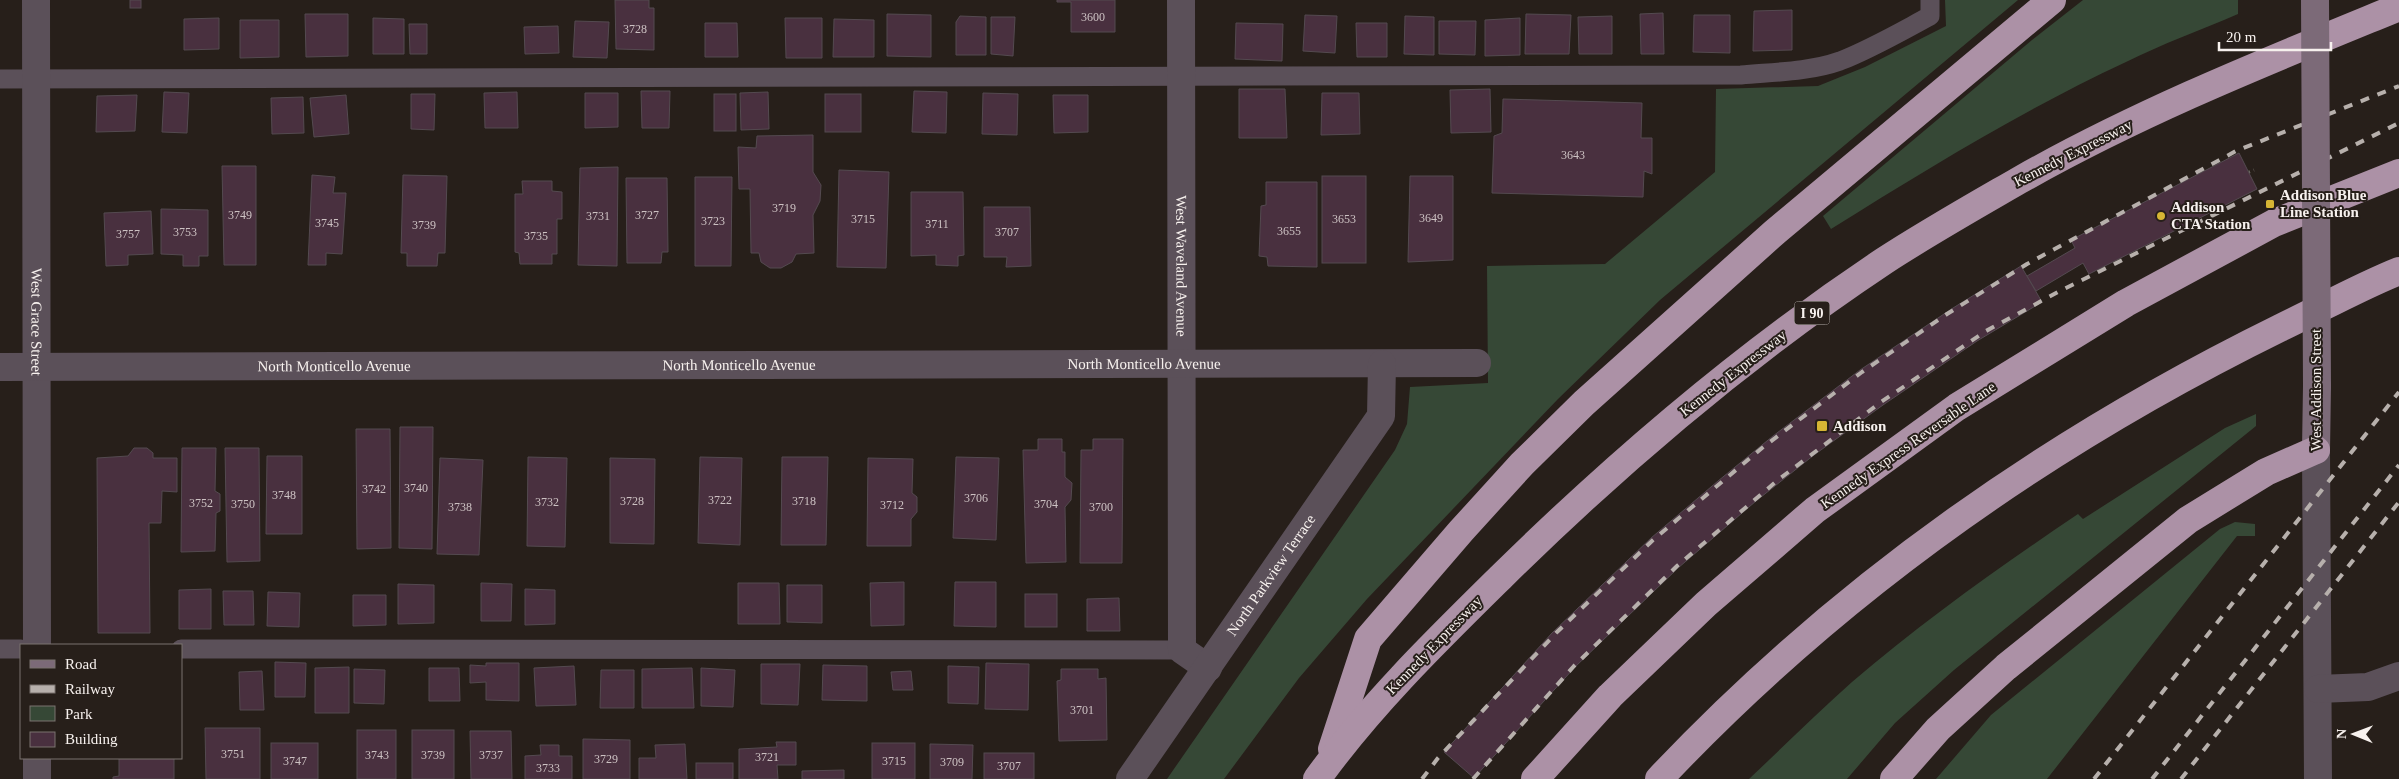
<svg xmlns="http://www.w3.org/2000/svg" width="2399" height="779" viewBox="0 0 2399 779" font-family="'Times New Roman',serif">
	<rect width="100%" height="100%" fill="#271f1a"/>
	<g fill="#364836">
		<polygon points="1945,0 2018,0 1660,300 1558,399 1367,599 1299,678 1224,779 1167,779 1395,450 1407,424 1410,387 1488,383 1487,266 1605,264 1715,172 1716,89 1818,86 1865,67 1946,26"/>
		<path d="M 2083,0 L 2238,0 L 2238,14 C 2201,30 2162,44 2126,62 C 2023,110 1927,169 1831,229 L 1823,216 L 2032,40 Z"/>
		<path d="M 2256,414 L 2256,426 L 1954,670 L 1895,723 L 1847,779 L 1749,779 C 1783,747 1817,713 1852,682 C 1923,621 2001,566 2078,514 L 2083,519 L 2225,428 Z"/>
		<polygon points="2235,522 2255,524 2255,536 2237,536 2047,779 1936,779 1991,715 2220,529"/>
	</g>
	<g fill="#49303f" stroke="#544a50">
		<rect x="130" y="0" width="11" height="8"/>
		<polygon points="615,0 649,0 649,8 654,8 654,50 616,49"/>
		<polygon points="1057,0 1115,0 1115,32 1071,32 1071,2 1057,2"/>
		<polygon points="1792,10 1792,50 1753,51 1754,11"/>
		<polygon points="1663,13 1664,54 1641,54 1640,14"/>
		<polygon points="305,14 348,14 348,56 306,57"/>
		<polygon points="887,14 931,15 931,57 887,56"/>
		<polygon points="1526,14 1571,15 1569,54 1525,54"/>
		<polygon points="1305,15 1337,16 1335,53 1303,51"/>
		<polygon points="1694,15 1730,15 1730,53 1693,52"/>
		<polygon points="960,16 986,17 986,55 956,55 956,22"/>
		<polygon points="1405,16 1434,17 1434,55 1404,54"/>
		<polygon points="1612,16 1612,54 1579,54 1578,17"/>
		<polygon points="991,17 1015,17 1013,56 991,54"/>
		<polygon points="219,18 219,49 184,50 184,19"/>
		<polygon points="373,18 404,19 404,54 373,54"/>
		<polygon points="785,18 822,18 822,58 786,58"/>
		<polygon points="1520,18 1520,55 1485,56 1485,20"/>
		<polygon points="834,19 874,20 874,57 833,57"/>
		<polygon points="240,20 279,20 279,57 240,58"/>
		<polygon points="575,21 609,22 607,58 573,57"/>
		<polygon points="1439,21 1476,21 1475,55 1439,54"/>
		<polygon points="705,23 737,23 738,57 705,57"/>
		<polygon points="1236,23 1283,24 1282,61 1235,59"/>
		<polygon points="1356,23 1387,23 1387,57 1357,57"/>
		<polygon points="409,24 427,24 427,54 410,54"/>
		<polygon points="558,26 559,53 525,54 524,27"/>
		<polygon points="1239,89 1285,89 1287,138 1239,138"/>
		<polygon points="1490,89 1491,132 1451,133 1450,90"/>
		<polygon points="641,91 670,91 669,128 642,128"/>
		<polygon points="914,91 947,92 946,133 912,132"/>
		<polygon points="164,92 189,93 187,133 162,132"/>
		<polygon points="517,92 518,128 485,128 484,93"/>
		<polygon points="768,92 769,129 741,130 740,93"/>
		<polygon points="585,93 618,93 618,127 585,128"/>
		<polygon points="983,93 1018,94 1017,135 982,134"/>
		<polygon points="1322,93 1359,93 1360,134 1321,135"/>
		<polygon points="411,94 435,94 434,130 411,129"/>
		<rect x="714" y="94" width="22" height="37"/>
		<rect x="825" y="94" width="36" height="38"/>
		<polygon points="137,95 135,131 96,132 97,96"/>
		<polygon points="346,95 349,134 314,137 310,98"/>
		<polygon points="1053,95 1088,95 1088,132 1054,133"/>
		<polygon points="303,97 304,133 272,134 271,98"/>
		<polygon points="1503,99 1642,103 1641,138 1652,138 1652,174 1644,171 1643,197 1492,193 1494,136 1502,133"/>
		<polygon points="813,135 813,172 821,185 820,201 813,215 814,253 796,254 792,262 781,268 770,268 761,262 759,253 751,253 750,189 739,189 738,147 756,148 757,136"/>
		<polygon points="2239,153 2257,189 2089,274 2083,263 2036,291 2027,276 2075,248 2071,240"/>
		<polygon points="222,166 256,166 256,265 224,265"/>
		<polygon points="618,167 617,266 578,265 580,168"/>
		<polygon points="839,170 889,172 886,268 837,267"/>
		<polygon points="312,175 335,177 333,193 346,193 342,254 326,253 326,265 308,265"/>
		<polygon points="403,175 447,176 445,253 438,253 437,266 407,266 407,253 401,253"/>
		<rect x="1322" y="176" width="44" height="87"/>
		<polygon points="1410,176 1453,176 1453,260 1408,262"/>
		<polygon points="695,177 732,177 731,266 695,266"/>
		<polygon points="626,178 667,178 668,252 662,252 661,263 627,263"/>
		<polygon points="522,181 552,181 552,191 562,192 562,219 557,219 557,254 552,254 552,264 520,264 519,253 515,252 515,194 523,194"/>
		<polygon points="1266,182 1317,182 1317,267 1268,266 1267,257 1259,256 1261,206 1266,205"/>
		<polygon points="911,192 963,192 964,255 958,256 958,266 936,265 936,255 911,256"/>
		<polygon points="984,207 1030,207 1031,266 1006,267 1007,257 984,257"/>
		<polygon points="161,209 208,210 208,256 199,256 199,266 183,266 183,255 161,254"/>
		<polygon points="151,211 153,254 128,255 128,265 106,266 104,213"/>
		<polygon points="2021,266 2042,302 1977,341 1883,405 1814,455 1756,501 1678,568 1575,667 1474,778 1444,752 1552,633 1651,538 1718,481 1773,436 1860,370 1953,308"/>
		<polygon points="400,427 433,427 432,549 399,548"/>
		<polygon points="356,429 390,429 391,548 357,549"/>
		<polygon points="1038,439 1062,439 1062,452 1065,452 1065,477 1072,483 1071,500 1065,507 1066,562 1026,563 1023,450 1038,450"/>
		<polygon points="1093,439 1123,439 1122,563 1080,563 1081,450 1093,450"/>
		<polygon points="134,448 147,448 153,453 153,458 177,458 177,492 162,491 161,523 149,523 150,633 98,633 97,458 128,456"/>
		<polygon points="182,448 216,448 215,491 220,494 220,511 216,513 215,551 181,552"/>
		<polygon points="225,448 259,448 260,561 227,562"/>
		<polygon points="267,456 302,456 302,534 266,534"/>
		<polygon points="528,457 567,458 565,547 527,546"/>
		<polygon points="700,457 742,458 740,545 698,543"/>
		<polygon points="782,457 828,457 826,545 781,545"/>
		<polygon points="956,457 999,458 996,540 953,538"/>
		<polygon points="440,458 483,460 479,555 437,554"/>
		<polygon points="610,458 655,459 654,544 610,543"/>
		<polygon points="868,458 913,459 912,493 917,497 917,512 911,519 911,546 867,546"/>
		<polygon points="904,582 904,625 871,626 870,583"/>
		<polygon points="955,582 996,582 996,627 954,626"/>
		<polygon points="481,583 512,584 511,621 481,621"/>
		<polygon points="738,583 779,583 780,624 738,624"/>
		<polygon points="398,584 434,585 434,623 398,624"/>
		<polygon points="787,585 822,585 822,623 787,622"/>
		<polygon points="211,589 211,629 179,629 179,590"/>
		<polygon points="525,589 555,590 555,624 525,625"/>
		<polygon points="223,591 253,591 254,625 224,625"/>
		<polygon points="268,592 300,593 299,627 267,626"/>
		<rect x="1025" y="594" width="32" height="33"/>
		<polygon points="353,595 386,595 386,625 353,626"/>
		<polygon points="1119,598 1120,631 1087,631 1087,599"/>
		<polygon points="275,662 306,663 305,697 275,697"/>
		<polygon points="486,663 519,663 519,701 486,700 486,682 470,683 470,665 486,666"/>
		<polygon points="986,663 1029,664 1028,710 985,709"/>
		<polygon points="761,664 800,664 798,705 761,704"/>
		<polygon points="823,665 867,666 867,701 822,700"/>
		<polygon points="574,666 576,705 536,706 534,668"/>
		<polygon points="948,666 979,667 978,704 948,703"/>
		<polygon points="349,667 349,713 315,713 315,668"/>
		<polygon points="429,668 459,668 460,701 429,701"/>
		<polygon points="692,668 694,708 642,708 642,669"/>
		<polygon points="701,668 735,670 733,707 701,706"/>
		<polygon points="354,669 385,670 384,704 354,703"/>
		<polygon points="1061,669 1098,669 1098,679 1106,678 1107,740 1059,741 1057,681 1061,680"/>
		<polygon points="601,670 634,670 634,708 600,708"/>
		<polygon points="262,671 264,710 240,710 239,672"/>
		<polygon points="911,671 913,690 893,690 891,672"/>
		<polygon points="205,728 260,728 260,779 206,779"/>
		<rect x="357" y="730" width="39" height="49"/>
		<rect x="412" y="730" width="42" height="49"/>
		<polygon points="470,731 511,731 512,779 471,779"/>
		<polygon points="583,739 630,740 630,779 583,779"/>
		<polygon points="776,742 796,742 796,765 777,765 778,779 739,779 739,749 777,747"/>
		<rect x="271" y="743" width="47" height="36"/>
		<rect x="872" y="743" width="43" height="36"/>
		<polygon points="685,744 687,779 639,779 639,758 656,758 655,745"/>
		<polygon points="930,744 973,745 972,779 930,779"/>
		<polygon points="540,745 559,745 559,756 572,756 572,779 525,779 525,756 541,755"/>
		<rect x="984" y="753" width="50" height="26"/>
		<polygon points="119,758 174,758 174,779 113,779 113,777 119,776"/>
		<rect x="696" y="763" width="37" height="16"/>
		<polygon points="844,770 844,779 802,779 802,771"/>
	</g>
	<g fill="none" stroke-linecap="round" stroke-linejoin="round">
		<polyline stroke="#756e6a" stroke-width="3" stroke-dasharray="1 4" stroke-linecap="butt" points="2249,172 2254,170"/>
		<g stroke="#5b5059" stroke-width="19">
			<path d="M 0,79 L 1741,75 C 1773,72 1809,72 1840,61 C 1871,49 1900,32 1930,16 L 1930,0"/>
			<polyline points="0,649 21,649"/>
			<polyline points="181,649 1182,650"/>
		</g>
		<g stroke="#5b5059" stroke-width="28">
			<path id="s1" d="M 36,0 L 37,645"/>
			<path id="s2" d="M 1181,0 L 1182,650 L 1208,668"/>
			<path id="s3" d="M 0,367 L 1477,363"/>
			<polyline points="37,758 37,779"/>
			<path id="s4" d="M 1130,779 L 1381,416 L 1382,364"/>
		</g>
		<g stroke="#5b5059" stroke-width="28">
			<polyline points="2316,450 2318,779"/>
			<polyline points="2318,689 2368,687 2399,676"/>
		</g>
		<polyline stroke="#7c6a78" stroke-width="28" points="2316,450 2317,386"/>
		<g stroke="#ac91a6" stroke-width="28">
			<polyline points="1332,749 1368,639 1461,531 1522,464 1584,403 1775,232 2052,0"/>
			<path d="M 1317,779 C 1371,704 1438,639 1504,574 C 1621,459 1747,352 1884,261 C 1927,233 1973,207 2018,181 C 2139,112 2270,60 2399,7"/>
			<polyline points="1535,779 1610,696 1706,604 1815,510 1957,407 2126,303 2274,223 2399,173"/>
			<path d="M 1659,779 C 1837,590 2048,442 2280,328 C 2320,309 2359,287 2399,271"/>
			<polyline points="1894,779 1938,729 2006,667 2188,520 2266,472 2316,450"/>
		</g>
		<g stroke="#b7b0ac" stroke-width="4" stroke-dasharray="9 9" stroke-linecap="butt">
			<polyline points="1422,779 1438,758 1557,632 1653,540 1762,448 1862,372 1947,314 2027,264 2236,151 2399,86"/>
			<polyline points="1473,779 1574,666 1677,566 1778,480 1881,402 1986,331 2058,292 2399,123"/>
			<polyline points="2094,779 2399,392"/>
			<polyline points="2152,779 2399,465"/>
			<polyline points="2181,779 2399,502"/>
		</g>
		<polyline stroke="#7c6a78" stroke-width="28" points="2315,0 2317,386"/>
	</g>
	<g fill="#d6b534" stroke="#271f1a" stroke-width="2">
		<rect x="2265" y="199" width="10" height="10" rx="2.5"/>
		<circle cx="2161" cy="216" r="5"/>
		<rect x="1816" y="420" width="12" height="12" rx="2.5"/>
	</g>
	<g text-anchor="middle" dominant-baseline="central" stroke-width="4" stroke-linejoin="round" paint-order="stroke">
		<g font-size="12" fill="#ccc1c2">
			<text x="1093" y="17">3600</text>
			<text x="635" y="29">3728</text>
			<text x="1573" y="155">3643</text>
			<text x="784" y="208">3719</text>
			<text x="240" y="215">3749</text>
			<text x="647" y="215">3727</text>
			<text x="598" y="216">3731</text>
			<text x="1431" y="218">3649</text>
			<text x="863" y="219">3715</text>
			<text x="1344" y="219">3653</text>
			<text x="713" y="221">3723</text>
			<text x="327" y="223">3745</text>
			<text x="937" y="224">3711</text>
			<text x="424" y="225">3739</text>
			<text x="1289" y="231">3655</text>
			<text x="185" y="232">3753</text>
			<text x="1007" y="232">3707</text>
			<text x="128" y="234">3757</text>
			<text x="536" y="236">3735</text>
			<text x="416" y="488">3740</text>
			<text x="374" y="489">3742</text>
			<text x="284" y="495">3748</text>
			<text x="976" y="498">3706</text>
			<text x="720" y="500">3722</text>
			<text x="632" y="501">3728</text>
			<text x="804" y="501">3718</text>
			<text x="547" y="502">3732</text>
			<text x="201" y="503">3752</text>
			<text x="243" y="504">3750</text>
			<text x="1046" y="504">3704</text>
			<text x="892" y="505">3712</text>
			<text x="460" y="507">3738</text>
			<text x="1101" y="507">3700</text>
			<text x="1082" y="710">3701</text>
			<text x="233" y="754">3751</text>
			<text x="377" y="755">3743</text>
			<text x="433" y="755">3739</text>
			<text x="491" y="755">3737</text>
			<text x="767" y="757">3721</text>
			<text x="606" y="759">3729</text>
			<text x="295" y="761">3747</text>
			<text x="894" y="761">3715</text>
			<text x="952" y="762">3709</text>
			<text x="1009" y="766">3707</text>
			<text x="548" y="768">3733</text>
		</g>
		<rect fill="#271f1a" stroke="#b9b2ae" stroke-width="1" x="1794.5" y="301.5" width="35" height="23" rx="4"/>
		<g font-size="14" font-weight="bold" fill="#f7f1ee">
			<text x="1812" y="313">I 90</text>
		</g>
		<g font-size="15" fill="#f7f1ee" stroke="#271f1a">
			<text transform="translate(2073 153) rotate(-27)">Kennedy Expressway</text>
			<text stroke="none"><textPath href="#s2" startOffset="266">West Waveland Avenue</textPath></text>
			<text stroke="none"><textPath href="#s1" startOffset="322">West Grace Street</textPath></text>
			<text stroke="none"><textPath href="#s3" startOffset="1144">North Monticello Avenue</textPath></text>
			<text stroke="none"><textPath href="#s3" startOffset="334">North Monticello Avenue</textPath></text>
			<text stroke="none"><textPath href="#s3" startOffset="739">North Monticello Avenue</textPath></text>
			<text transform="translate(1733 373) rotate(-38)">Kennedy Expressway</text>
			<text transform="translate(2316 390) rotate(-90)">West Addison Street</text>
			<text transform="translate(1908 445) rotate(-35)">Kennedy Express Reversable Lane</text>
			<text stroke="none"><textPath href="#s4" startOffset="248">North Parkview Terrace</textPath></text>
			<text transform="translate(1434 645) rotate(-46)">Kennedy Expressway</text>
		</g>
		<g font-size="15" font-weight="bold" fill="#f7f1ee" stroke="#271f1a" text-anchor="start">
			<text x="2280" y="195">Addison Blue<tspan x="2280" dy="17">Line Station</tspan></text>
			<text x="2171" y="207">Addison<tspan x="2171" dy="17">CTA Station</tspan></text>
			<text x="1833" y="426">Addison</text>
		</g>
	</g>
	<rect x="20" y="644" width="162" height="115" fill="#271f1a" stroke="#7a736f"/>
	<rect x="30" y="660" width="25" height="8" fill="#7c6a78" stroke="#7a736f"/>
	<text x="65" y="669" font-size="15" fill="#f7f1ee">Road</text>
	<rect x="30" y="685" width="25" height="8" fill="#b7b0ac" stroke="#7a736f"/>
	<text x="65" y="694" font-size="15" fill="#f7f1ee">Railway</text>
	<rect x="30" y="706" width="25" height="15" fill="#364836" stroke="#7a736f"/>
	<text x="65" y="719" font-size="15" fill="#f7f1ee">Park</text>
	<rect x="30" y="732" width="25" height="15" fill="#49303f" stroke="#7a736f"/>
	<text x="65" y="744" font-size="15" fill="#f7f1ee">Building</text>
	<g transform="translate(2354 734) rotate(271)" stroke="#271f1a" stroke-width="4" paint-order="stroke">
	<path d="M0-4L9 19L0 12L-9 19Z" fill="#f7f1ee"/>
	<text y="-8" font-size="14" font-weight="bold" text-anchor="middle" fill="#f7f1ee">N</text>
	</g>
	<path d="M2219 42v8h112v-8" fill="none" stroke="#f7f1ee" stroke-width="2.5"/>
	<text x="2226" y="42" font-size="15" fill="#f7f1ee" stroke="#271f1a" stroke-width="4" paint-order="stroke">20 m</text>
</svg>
